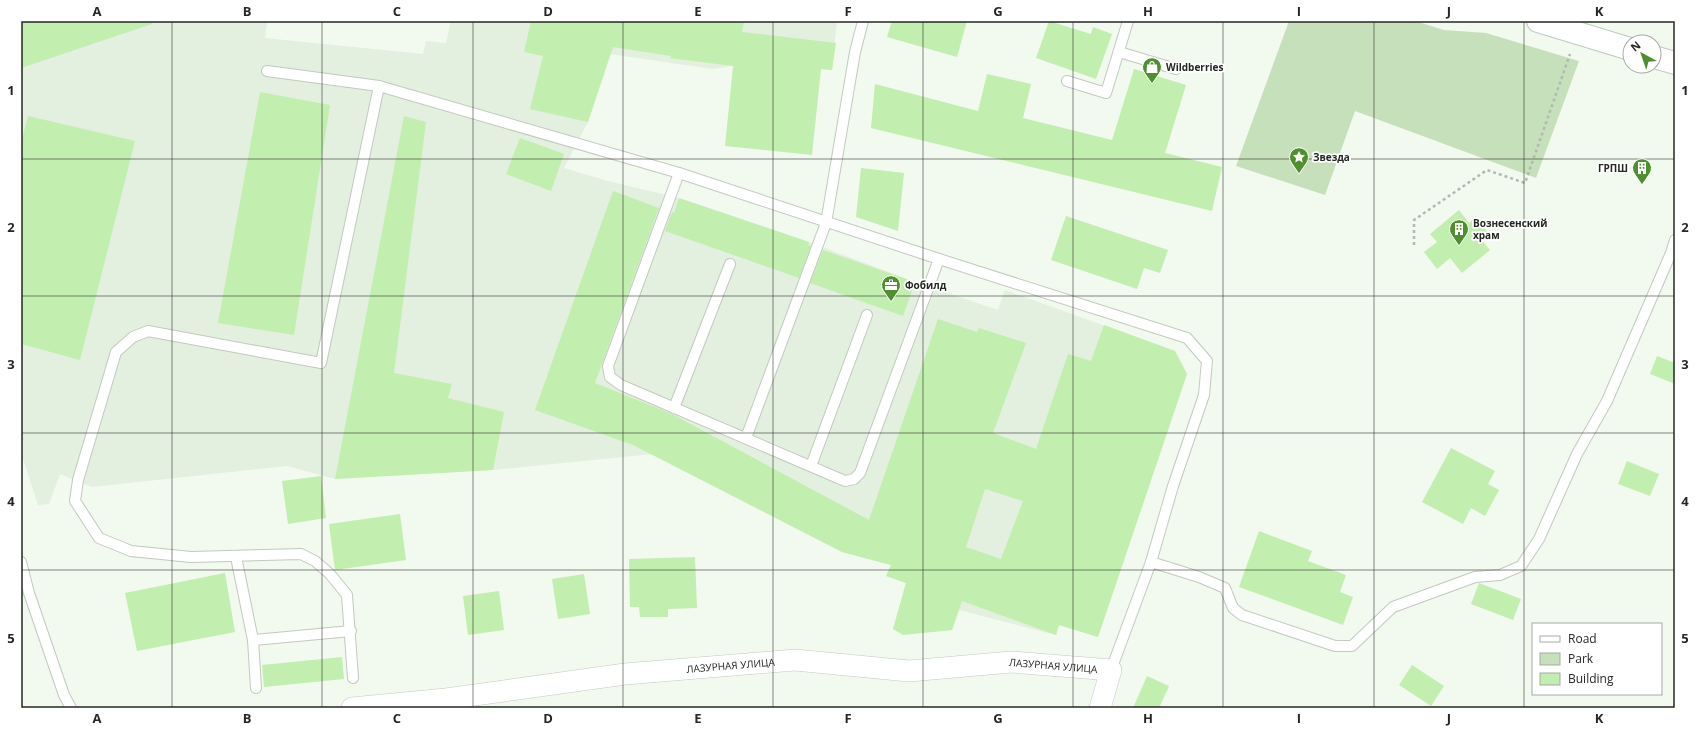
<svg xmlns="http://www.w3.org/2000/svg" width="1696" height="729" viewBox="0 0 1696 729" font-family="'Open Sans',sans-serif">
	<rect width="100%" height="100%" fill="#f2f9ef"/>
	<polygon fill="#e3efdf" points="21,21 267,21 265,38 423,54 426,41 446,43 451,21 837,21 832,70 748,63 713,69 610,54 588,122 564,168 608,181 679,198 809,242 915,282 998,310 1005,290 1175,351 1187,374 1098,637 1059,625 1056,635 959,610 952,630 907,634 893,629 906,583 886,576 891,565 842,552 652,454 493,470 335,479 287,466 92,487 60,474 49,504 38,505 21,453"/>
	<polygon fill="#c6e0bb" points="1289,21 1415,21 1444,30 1486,33 1579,61 1536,178 1355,111 1325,195 1236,166"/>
	<g fill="#c2eeaf" fill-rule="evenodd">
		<polygon points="21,21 151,21 152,24 21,68"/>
		<polygon points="531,21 744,21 742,32 836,43 832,70 821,69 812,155 725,146 733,66 670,58 671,56 613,47 588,122 530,109 543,56 524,52"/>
		<polygon points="892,21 967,21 957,57 887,37"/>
		<polygon points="1049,21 1091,34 1093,27 1112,34 1096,79 1036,58"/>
		<polygon points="1134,69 1186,85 1165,153 1222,167 1212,211 871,128 875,84 978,111 987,74 1031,84 1023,118 1112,140"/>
		<polygon points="260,92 330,105 294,335 218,323"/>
		<polygon points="28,116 135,141 80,360 21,344 21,142"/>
		<polygon points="404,116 426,122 394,373 452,384 448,398 504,412 493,470 335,479"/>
		<polygon points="520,138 564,154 551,191 506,174"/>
		<polygon points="861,168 904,173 898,231 856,217"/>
		<path d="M 613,191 L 659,208 L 595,383 L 672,414 L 869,520 L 938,319 L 977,332 L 979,328 L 1026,343 L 993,433 L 1036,449 L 1068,354 L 1091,361 L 1104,325 L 1175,351 L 1187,374 L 1098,637 L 1059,625 L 1056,635 L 962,601 L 952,630 L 903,635 L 893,629 L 906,583 L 886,576 L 891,565 L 842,552 L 633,445 L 535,410 ZM 985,489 L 1023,501 L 1001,559 L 966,547 Z"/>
		<polygon points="679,198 809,242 808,245 811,246 799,278 665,231 672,212 674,213"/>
		<polygon points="1459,210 1469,223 1476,217 1487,231 1479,237 1490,250 1462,273 1450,258 1437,269 1424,252 1437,242 1430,234"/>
		<polygon points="1066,216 1168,250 1160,273 1144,268 1137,289 1051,260"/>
		<polygon points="823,250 915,282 903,316 810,283"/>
		<polygon points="1657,356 1675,363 1675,384 1650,374"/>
		<polygon points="1451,448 1495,471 1488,484 1499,490 1485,516 1471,508 1463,524 1422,502"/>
		<polygon points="1627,461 1659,474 1650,496 1618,484"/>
		<polygon points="321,476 326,518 288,524 282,481"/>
		<polygon points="400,514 406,560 335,570 329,524"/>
		<polygon points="1259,531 1312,551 1308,561 1346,575 1340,592 1353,597 1343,625 1239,587"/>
		<polygon points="695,557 697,608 668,609 668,617 640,617 639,607 630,607 629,559"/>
		<polygon points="225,573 235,632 137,651 125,593"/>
		<polygon points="584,574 590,614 558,619 552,579"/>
		<polygon points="1479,583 1521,599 1513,620 1471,604"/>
		<polygon points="499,591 504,630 468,635 463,596"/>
		<polygon points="342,657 344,679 264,687 262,665"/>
		<polygon points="1412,665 1444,686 1431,706 1399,685"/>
		<polygon points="1147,676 1169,686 1159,708 1133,708"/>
	</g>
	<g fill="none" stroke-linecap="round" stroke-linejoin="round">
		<g stroke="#c3c9c0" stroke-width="12">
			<g id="lane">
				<polyline points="1119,52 1176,69"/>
				<polyline points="267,71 379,86 679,173 939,259 1187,338 1207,361 1204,395 1173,486 1151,562 1111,670"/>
				<polyline points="1067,81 1106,93 1128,21"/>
				<polyline points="679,173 608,366 610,377 621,385 845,481 854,479 860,473 939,259"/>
				<polyline points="674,408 730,264"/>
				<polyline points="746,438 826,223 855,52 863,21"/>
				<polyline points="811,466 867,315"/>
				<polyline points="236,557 253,640 256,688"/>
				<polyline points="21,562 29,593 64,695 71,708"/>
				<polyline points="1151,562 1199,577 1225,588 1233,608 1242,615 1335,646 1352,646 1393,607 1475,577 1500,575 1521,566 1539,539 1577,454 1607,401 1671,253 1675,240"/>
				<polyline points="253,640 351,631"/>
				<polyline points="353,678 347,595 330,574 315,561 301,554 191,557 131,551 99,538 75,501 78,480 116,352 133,337 148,331 321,363 379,86"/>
			</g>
		</g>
		<g stroke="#c3c9c0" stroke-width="22">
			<g id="street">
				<path id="s1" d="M 352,708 L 446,699 L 625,674 L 795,660 L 909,671 L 1011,662 L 1111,670 L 1100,708"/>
			</g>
		</g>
		<g stroke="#c3c9c0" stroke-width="24">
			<g id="secondary">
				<polyline points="1538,21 1630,49"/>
				<polyline points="1654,57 1675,63"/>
			</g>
		</g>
		<polyline stroke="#b3b9b1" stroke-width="2.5" stroke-dasharray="3 3" stroke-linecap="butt" points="1414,245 1414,220 1487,170 1525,183 1570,54"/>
		<use href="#lane" stroke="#fff" stroke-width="10"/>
		<use href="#street" stroke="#fff" stroke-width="21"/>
		<use href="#secondary" stroke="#fff" stroke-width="22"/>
	</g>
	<path fill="none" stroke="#242723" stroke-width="1" stroke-opacity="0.55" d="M 172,21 L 172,708M 322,21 L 322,708M 473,21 L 473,708M 623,21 L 623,708M 773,21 L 773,708M 923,21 L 923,708M 1073,21 L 1073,708M 1223,21 L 1223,708M 1374,21 L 1374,708M 1524,21 L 1524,708M 21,159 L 1675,159M 21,296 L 1675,296M 21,433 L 1675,433M 21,570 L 1675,570"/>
	<defs>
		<g id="shop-pin" transform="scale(1)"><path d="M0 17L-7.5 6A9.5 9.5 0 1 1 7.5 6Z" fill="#508f2f" stroke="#fff"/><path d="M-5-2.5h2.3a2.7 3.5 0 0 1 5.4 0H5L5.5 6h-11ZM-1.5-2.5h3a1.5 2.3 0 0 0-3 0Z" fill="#fff"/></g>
		<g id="sight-pin" transform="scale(1)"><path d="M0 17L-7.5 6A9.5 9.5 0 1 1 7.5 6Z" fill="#508f2f" stroke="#fff"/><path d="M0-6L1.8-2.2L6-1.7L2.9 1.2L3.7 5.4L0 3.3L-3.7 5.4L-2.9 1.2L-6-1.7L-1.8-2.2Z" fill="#fff"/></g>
		<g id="building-pin" transform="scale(1)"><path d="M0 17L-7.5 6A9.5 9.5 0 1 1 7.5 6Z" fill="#508f2f" stroke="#fff"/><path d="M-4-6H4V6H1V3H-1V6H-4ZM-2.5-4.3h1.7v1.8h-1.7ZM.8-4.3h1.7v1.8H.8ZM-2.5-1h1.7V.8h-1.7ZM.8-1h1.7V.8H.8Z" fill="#fff"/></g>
		<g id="office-pin" transform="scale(1)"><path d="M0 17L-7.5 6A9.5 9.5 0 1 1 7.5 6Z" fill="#508f2f" stroke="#fff"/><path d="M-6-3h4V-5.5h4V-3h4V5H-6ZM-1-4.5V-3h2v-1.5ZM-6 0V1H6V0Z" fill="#fff"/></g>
	</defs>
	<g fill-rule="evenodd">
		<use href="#shop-pin" x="1152" y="67"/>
		<use href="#sight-pin" x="1299" y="157"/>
		<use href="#building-pin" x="1642" y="168"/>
		<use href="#building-pin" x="1459" y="229"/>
		<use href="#office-pin" x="891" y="285"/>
	</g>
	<g text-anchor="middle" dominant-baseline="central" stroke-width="3.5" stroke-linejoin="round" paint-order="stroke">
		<g font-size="10" font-weight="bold" fill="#242723" stroke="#fff" text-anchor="start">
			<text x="1166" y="67">Wildberries</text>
			<text x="1313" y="157">Звезда</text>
			<text x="1628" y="168" text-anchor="end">ГРПШ</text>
			<text x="1473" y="223">Вознесенский<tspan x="1473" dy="12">храм</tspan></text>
			<text x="905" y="285">Фобилд</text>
		</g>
		<g font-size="10" fill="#242723" stroke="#fff">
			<text stroke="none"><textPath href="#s1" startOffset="381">ЛАЗУРНАЯ УЛИЦА</textPath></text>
			<text stroke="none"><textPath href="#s1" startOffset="705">ЛАЗУРНАЯ УЛИЦА</textPath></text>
		</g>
	</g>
	<rect width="1696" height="729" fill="none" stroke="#ffffff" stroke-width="44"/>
	<rect x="1532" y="623" width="130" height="72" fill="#ffffff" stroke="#a7a9a7"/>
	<rect x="1540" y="636" width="20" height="6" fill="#ffffff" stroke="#a7a9a7"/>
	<text x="1568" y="643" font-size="12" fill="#242723">Road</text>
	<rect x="1540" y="653" width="20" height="12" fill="#c6e0bb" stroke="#a7a9a7"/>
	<text x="1568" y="663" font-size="12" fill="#242723">Park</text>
	<rect x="1540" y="673" width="20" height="12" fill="#c2eeaf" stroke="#a7a9a7"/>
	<text x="1568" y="683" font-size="12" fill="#242723">Building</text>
	<g transform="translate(1642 54) rotate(320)"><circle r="19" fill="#ffffff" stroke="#a7a9a7"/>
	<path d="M0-3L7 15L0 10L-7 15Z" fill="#508f2f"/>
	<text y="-6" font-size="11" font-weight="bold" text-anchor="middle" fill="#242723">N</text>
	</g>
	<rect x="22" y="22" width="1652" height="685" fill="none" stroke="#242723" stroke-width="1.5"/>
	<g font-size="13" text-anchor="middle" font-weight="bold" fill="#242723">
		<text x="97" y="16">A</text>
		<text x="247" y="16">B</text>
		<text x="397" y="16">C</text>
		<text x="548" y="16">D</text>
		<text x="698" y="16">E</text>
		<text x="848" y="16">F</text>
		<text x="998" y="16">G</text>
		<text x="1148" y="16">H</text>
		<text x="1299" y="16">I</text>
		<text x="1449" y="16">J</text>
		<text x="1599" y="16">K</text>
		<text x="11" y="95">1</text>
		<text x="1685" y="95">1</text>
		<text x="11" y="232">2</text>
		<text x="1685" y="232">2</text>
		<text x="11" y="369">3</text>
		<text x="1685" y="369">3</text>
		<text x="11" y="506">4</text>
		<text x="1685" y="506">4</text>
		<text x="11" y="643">5</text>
		<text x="1685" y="643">5</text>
		<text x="97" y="723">A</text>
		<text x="247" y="723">B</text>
		<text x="397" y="723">C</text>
		<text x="548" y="723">D</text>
		<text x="698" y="723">E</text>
		<text x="848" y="723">F</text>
		<text x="998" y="723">G</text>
		<text x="1148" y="723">H</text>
		<text x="1299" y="723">I</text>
		<text x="1449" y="723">J</text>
		<text x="1599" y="723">K</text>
	</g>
</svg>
